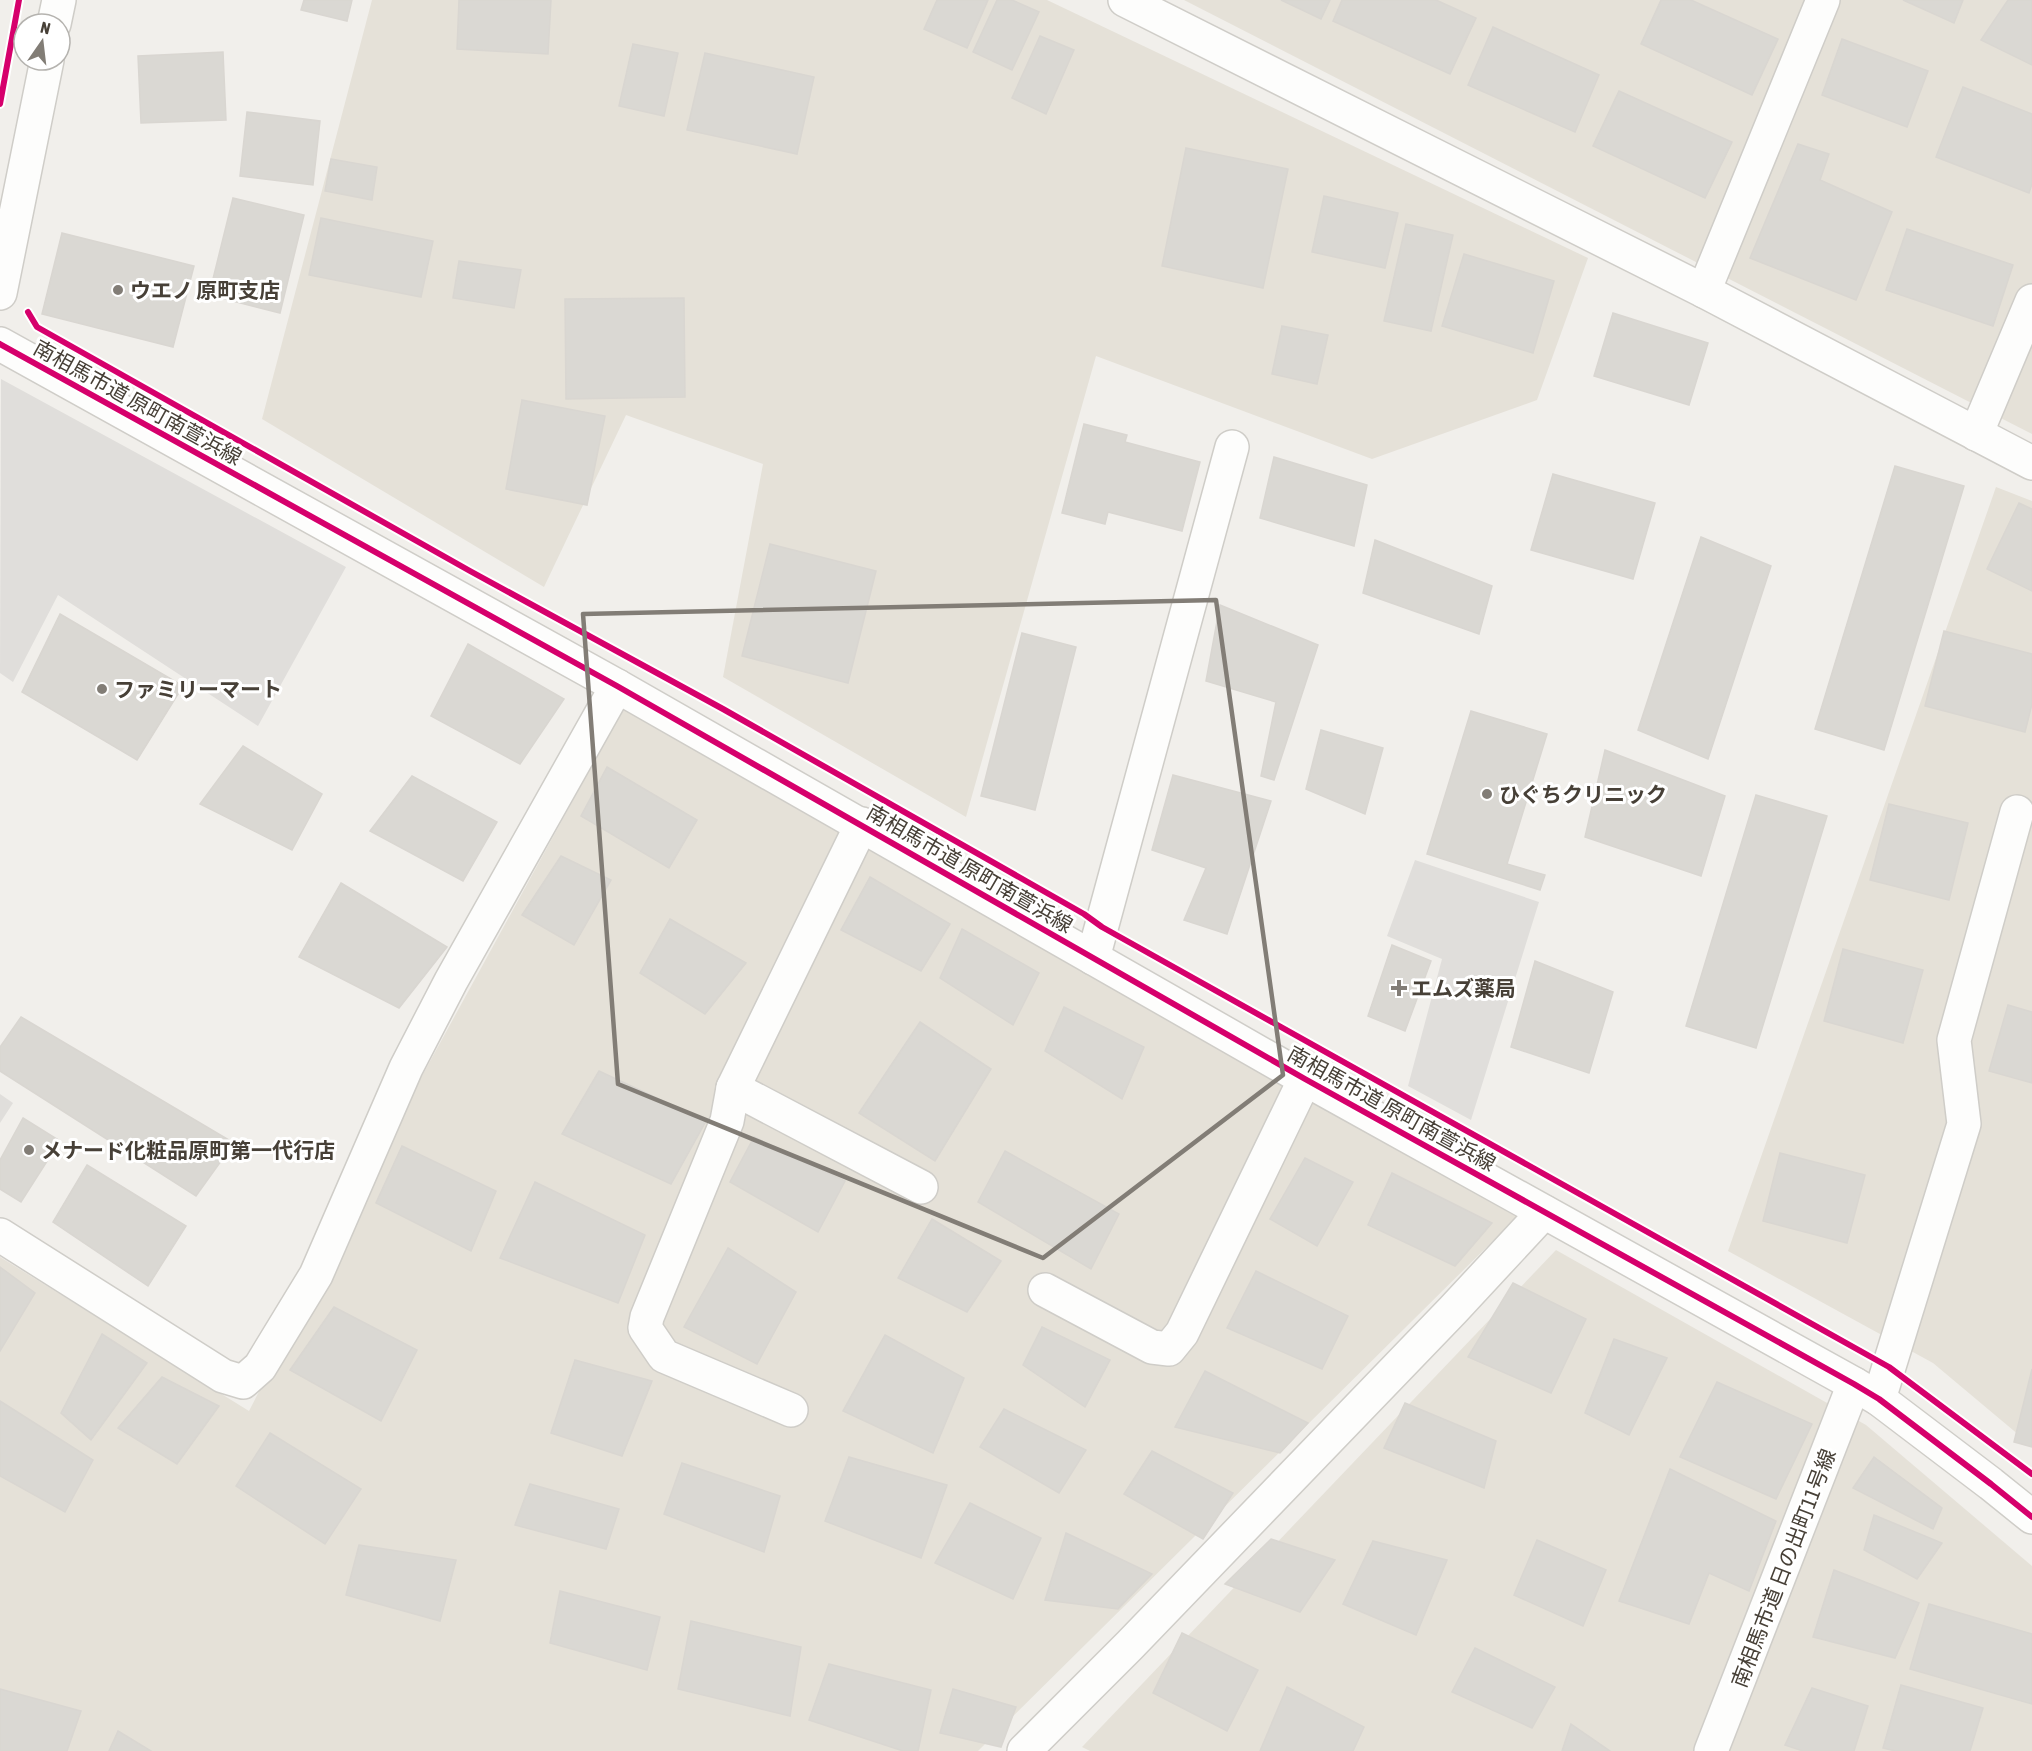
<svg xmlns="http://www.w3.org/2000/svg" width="2032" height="1751" viewBox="0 0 2032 1751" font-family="'Asap Condensed','Noto Sans JP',sans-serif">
	<rect width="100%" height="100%" fill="#f1efeb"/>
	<g fill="#e5e1d8">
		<polygon points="372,0 1047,0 1588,258 1537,400 1372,459 1096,356 966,817 723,677 763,464 626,415 544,587 262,419"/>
		<polygon points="1184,0 2032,0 2032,434"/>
		<polygon points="1996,487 2032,501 2032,1446 1933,1363 1728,1251"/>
		<polygon points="623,709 1517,1217 978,1751 0,1751 0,1257 249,1411 417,1085"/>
		<polygon points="1556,1250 1866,1425 2032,1566 2032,1751 1090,1751 1082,1747"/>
	</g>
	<g fill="#e0dedb">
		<polygon points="1,379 346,567 258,726 58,595 13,682 0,673"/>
		<polygon points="1415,860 1539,902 1471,1120 1408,1086 1442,959 1387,936"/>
		<polygon points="0,1094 13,1103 0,1123"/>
	</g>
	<g fill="#dad8d3" stroke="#d9d6d1" stroke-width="1.5">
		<polygon points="304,0 352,0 347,21 301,10"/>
		<polygon points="459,0 551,0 548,54 457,49"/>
		<polygon points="937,0 988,0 967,48 924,29"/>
		<polygon points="997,0 1012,0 1039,12 1012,70 973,52"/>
		<polygon points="1281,0 1330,0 1321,19"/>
		<polygon points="1342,0 1436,0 1476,18 1450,74 1333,21"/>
		<polygon points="1661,0 1691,0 1778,39 1752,95 1641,44"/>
		<polygon points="1903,0 1963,0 1954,23"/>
		<polygon points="2008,0 2032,0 2032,65 1981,40"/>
		<polygon points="1493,27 1599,75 1575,132 1468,85"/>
		<polygon points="1040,36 1074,50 1046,114 1012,98"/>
		<polygon points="1842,39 1928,71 1907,127 1822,95"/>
		<polygon points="633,44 678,53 664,116 619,106"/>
		<polygon points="223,52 226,120 141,123 138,56"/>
		<polygon points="705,53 814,77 797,154 687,130"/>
		<polygon points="1963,87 2032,114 2032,184 2029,193 1936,157"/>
		<polygon points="1619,91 1732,142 1705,198 1593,146"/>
		<polygon points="247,112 320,121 313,185 240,176"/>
		<polygon points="1798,144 1829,154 1820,180 1892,212 1856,300 1750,258"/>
		<polygon points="1186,148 1288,169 1263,288 1162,266"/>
		<polygon points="331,159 377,167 372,200 325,191"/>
		<polygon points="1324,196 1398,213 1385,268 1312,252"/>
		<polygon points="233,198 304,215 280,313 209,295"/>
		<polygon points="321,218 433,241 421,297 309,275"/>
		<polygon points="1406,224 1453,235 1431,331 1384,321"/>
		<polygon points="1907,229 2013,265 1993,326 1886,290"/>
		<polygon points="62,233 194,266 173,347 42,314"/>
		<polygon points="1464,254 1554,281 1533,353 1442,326"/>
		<polygon points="459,261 521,270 514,308 453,298"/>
		<polygon points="684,298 685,397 566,399 565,299"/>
		<polygon points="1613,313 1708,343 1689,405 1594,376"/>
		<polygon points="1282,326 1328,335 1317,384 1272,374"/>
		<polygon points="522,400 605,416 587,505 506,489"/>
		<polygon points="1084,424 1127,435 1125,442 1200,462 1182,531 1108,512 1105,524 1062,513"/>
		<polygon points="1274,457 1367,485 1354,546 1260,518"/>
		<polygon points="1895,466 1964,486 1884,750 1815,729"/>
		<polygon points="1553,474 1655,503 1633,579 1531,550"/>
		<polygon points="2019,503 2032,509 2032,591 1987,569"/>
		<polygon points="1701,537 1771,566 1708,759 1638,730"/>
		<polygon points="1375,540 1492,586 1479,634 1363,593"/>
		<polygon points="770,544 876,571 848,683 742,656"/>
		<polygon points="1220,605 1318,645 1274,780 1261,776 1276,702 1206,681"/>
		<polygon points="60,614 183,686 137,760 22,692"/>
		<polygon points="1944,631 2032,654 2032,704 2025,732 1925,706"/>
		<polygon points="1022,633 1076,647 1035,810 981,796"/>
		<polygon points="468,644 564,699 520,764 431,716"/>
		<polygon points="1471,711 1547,734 1507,864 1545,875 1540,890 1427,854"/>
		<polygon points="1321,730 1383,748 1365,814 1306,789"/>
		<polygon points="243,746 322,794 292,850 200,804"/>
		<polygon points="1605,750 1725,796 1701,876 1585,837"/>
		<polygon points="607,767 697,820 669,868 581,816"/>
		<polygon points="1173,775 1271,801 1227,934 1184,920 1206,868 1152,850"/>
		<polygon points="412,776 497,822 463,881 370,831"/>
		<polygon points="1756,795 1827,816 1756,1048 1686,1026"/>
		<polygon points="1889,804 1968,823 1949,900 1870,880"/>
		<polygon points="561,856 611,880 574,945 522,915"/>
		<polygon points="870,877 950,924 921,971 841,930"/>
		<polygon points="341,883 447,947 399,1008 299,957"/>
		<polygon points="670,919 746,963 705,1014 640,973"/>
		<polygon points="962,929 1039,973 1013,1025 940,978"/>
		<polygon points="1392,945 1431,961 1405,1031 1368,1016"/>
		<polygon points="1843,949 1923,970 1903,1043 1824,1021"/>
		<polygon points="1535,961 1613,992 1589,1073 1511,1047"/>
		<polygon points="2008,1005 2032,1012 2032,1083 1989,1071"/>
		<polygon points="1064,1007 1144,1047 1122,1099 1045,1051"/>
		<polygon points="21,1017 234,1143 196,1196 0,1071 0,1047"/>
		<polygon points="920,1022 991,1069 935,1161 859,1113"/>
		<polygon points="599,1071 706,1121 671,1184 562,1134"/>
		<polygon points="23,1118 60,1141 21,1202 0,1189 0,1160"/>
		<polygon points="754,1137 845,1181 818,1232 730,1182"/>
		<polygon points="402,1146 496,1191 471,1251 376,1203"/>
		<polygon points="1005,1151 1119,1214 1091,1269 978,1202"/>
		<polygon points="1780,1153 1865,1175 1847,1243 1763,1221"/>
		<polygon points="1305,1158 1353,1182 1317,1246 1270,1219"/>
		<polygon points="87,1165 186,1226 148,1286 53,1222"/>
		<polygon points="1392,1173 1492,1223 1455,1266 1368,1225"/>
		<polygon points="535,1182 645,1235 618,1303 500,1258"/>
		<polygon points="932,1219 1001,1261 967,1312 898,1278"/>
		<polygon points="728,1248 796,1292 757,1364 684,1327"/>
		<polygon points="0,1267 35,1293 0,1351"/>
		<polygon points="1256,1271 1348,1316 1322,1369 1227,1328"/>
		<polygon points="1513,1283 1586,1319 1551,1393 1468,1357"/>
		<polygon points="334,1307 417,1350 381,1421 290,1370"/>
		<polygon points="1042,1327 1110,1360 1085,1407 1023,1365"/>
		<polygon points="102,1334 147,1363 91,1440 61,1413"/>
		<polygon points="885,1335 964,1378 933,1453 843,1411"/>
		<polygon points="1614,1339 1667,1358 1629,1435 1585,1413"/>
		<polygon points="575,1360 652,1381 622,1456 551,1433"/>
		<polygon points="2032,1369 2032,1447 2014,1442"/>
		<polygon points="1205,1371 1308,1423 1280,1453 1175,1427"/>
		<polygon points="162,1377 219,1406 177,1464 118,1428"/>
		<polygon points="1717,1382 1812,1424 1776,1499 1680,1457"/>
		<polygon points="0,1401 93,1460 65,1512 0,1476"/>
		<polygon points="1405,1403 1496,1441 1484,1488 1384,1448"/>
		<polygon points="1004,1409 1086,1450 1059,1493 980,1447"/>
		<polygon points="270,1433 361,1489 325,1544 236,1486"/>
		<polygon points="1152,1451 1233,1493 1203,1539 1124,1494"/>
		<polygon points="849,1457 947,1485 921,1558 825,1521"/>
		<polygon points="1874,1457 1942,1508 1933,1529 1853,1488"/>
		<polygon points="682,1463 780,1496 764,1552 664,1514"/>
		<polygon points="1670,1469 1776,1521 1749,1591 1709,1573 1689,1624 1619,1601"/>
		<polygon points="530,1484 619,1509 606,1549 515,1525"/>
		<polygon points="970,1503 1041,1538 1013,1599 935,1563"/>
		<polygon points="1874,1515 1942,1543 1917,1579 1864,1550"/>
		<polygon points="1066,1533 1152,1574 1118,1609 1045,1600"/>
		<polygon points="1271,1539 1335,1560 1300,1612 1225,1584"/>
		<polygon points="1537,1540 1606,1570 1583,1626 1514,1595"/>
		<polygon points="1373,1541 1447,1560 1416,1635 1343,1604"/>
		<polygon points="359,1545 456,1560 440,1621 346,1595"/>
		<polygon points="1834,1570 1919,1603 1895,1658 1813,1637"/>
		<polygon points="560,1591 660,1617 647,1670 550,1643"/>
		<polygon points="1929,1604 2032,1634 2032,1704 1910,1669"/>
		<polygon points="691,1621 801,1647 790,1716 678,1689"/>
		<polygon points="1182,1633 1258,1670 1227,1731 1153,1693"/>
		<polygon points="1475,1648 1555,1687 1532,1728 1452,1692"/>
		<polygon points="829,1664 931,1690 918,1751 903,1751 809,1720"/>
		<polygon points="1901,1685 1983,1708 1970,1751 1895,1751 1883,1748"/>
		<polygon points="1287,1687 1364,1727 1353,1751 1260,1751"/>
		<polygon points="1812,1688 1868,1706 1854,1751 1803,1751 1785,1745"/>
		<polygon points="0,1689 81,1711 67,1751 0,1751"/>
		<polygon points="953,1689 1016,1707 1001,1747 940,1733"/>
		<polygon points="1571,1724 1610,1751 1562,1751"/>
		<polygon points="118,1731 151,1751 109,1751"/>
	</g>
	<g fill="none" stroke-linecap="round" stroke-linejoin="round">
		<g stroke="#cfcdc8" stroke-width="36">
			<g id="minor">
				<polyline points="1125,0 1704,291 2032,463"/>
				<polyline points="54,24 59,0"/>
				<polyline points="1704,291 1823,0"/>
				<polyline points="0,293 47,60"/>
				<polyline points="1976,434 2032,301"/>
				<polyline points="1093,958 1232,447"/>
				<polyline points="733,1088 921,1187"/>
				<polyline points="0,1235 223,1376 243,1382 260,1367 316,1275 406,1068 451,981 617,686"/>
				<polyline points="1045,1290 1152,1347 1169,1349 1182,1333 1305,1079"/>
				<polyline points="1879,1399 1964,1124 1954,1040 2017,812"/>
				<polyline points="791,1410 664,1356 645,1328 647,1317 727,1121 733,1088 862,824"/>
				<polyline points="1024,1751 1130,1645 1453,1310 1544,1212"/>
				<polyline points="1711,1751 1854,1384"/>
			</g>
		</g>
		<g stroke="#cfcdc8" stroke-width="36">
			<polyline id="tertiary" points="0,344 617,686 1305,1079 1854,1384 1879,1399 1991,1484 2032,1517"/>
		</g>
		<use href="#minor" stroke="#fdfdfc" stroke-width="33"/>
		<use href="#tertiary" stroke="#fdfdfc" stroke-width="33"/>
		<g stroke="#fff" stroke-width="10">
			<g id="cycleway">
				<polyline points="0,104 19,0"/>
				<polyline points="28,312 37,327 470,571 723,709 1084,914 1102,927 1889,1367 2032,1474"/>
				<polyline points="0,344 617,686 1305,1079 1854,1384 1879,1399 1991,1484 2032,1517"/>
			</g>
		</g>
		<use href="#cycleway" stroke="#d6006c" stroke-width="6"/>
	</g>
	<path fill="none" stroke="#827d76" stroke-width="4.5" stroke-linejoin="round" d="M 1216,600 L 1283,1075 L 1043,1258 L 618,1084 L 583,614 Z"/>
	<g fill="#827d76" stroke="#fff" stroke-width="2">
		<circle cx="118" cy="290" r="6"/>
		<circle cx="102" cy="689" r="6"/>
		<circle cx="1487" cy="794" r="6"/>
		<path d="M1396 979h6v6h6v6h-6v6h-6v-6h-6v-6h6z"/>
		<circle cx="29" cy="1150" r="6"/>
	</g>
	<g text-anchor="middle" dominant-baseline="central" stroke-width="6" stroke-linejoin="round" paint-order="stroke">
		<g font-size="21" font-weight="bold" fill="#474037" stroke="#fff" text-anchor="start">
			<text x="130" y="290">ウエノ 原町支店</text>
			<text x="114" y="689">ファミリーマート</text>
			<text x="1499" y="794">ひぐちクリニック</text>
			<text x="1411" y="988">エムズ薬局</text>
			<text x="41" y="1150">メナード化粧品原町第一代行店</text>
		</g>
		<g font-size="21" fill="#474037" stroke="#fff">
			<text transform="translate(138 402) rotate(29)">南相馬市道 原町南萱浜線</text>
			<text transform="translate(970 868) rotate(30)">南相馬市道 原町南萱浜線</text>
			<text transform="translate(1392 1108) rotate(29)">南相馬市道 原町南萱浜線</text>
			<text transform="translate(1783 1568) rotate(-69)">南相馬市道 日の出町11号線</text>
		</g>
	</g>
	<g transform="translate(42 42) rotate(14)"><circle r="28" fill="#ffffff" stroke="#b5b3af" stroke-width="1.5"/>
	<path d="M0-4.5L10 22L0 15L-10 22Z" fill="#827d76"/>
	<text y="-9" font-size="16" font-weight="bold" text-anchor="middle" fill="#474037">N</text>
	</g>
</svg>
